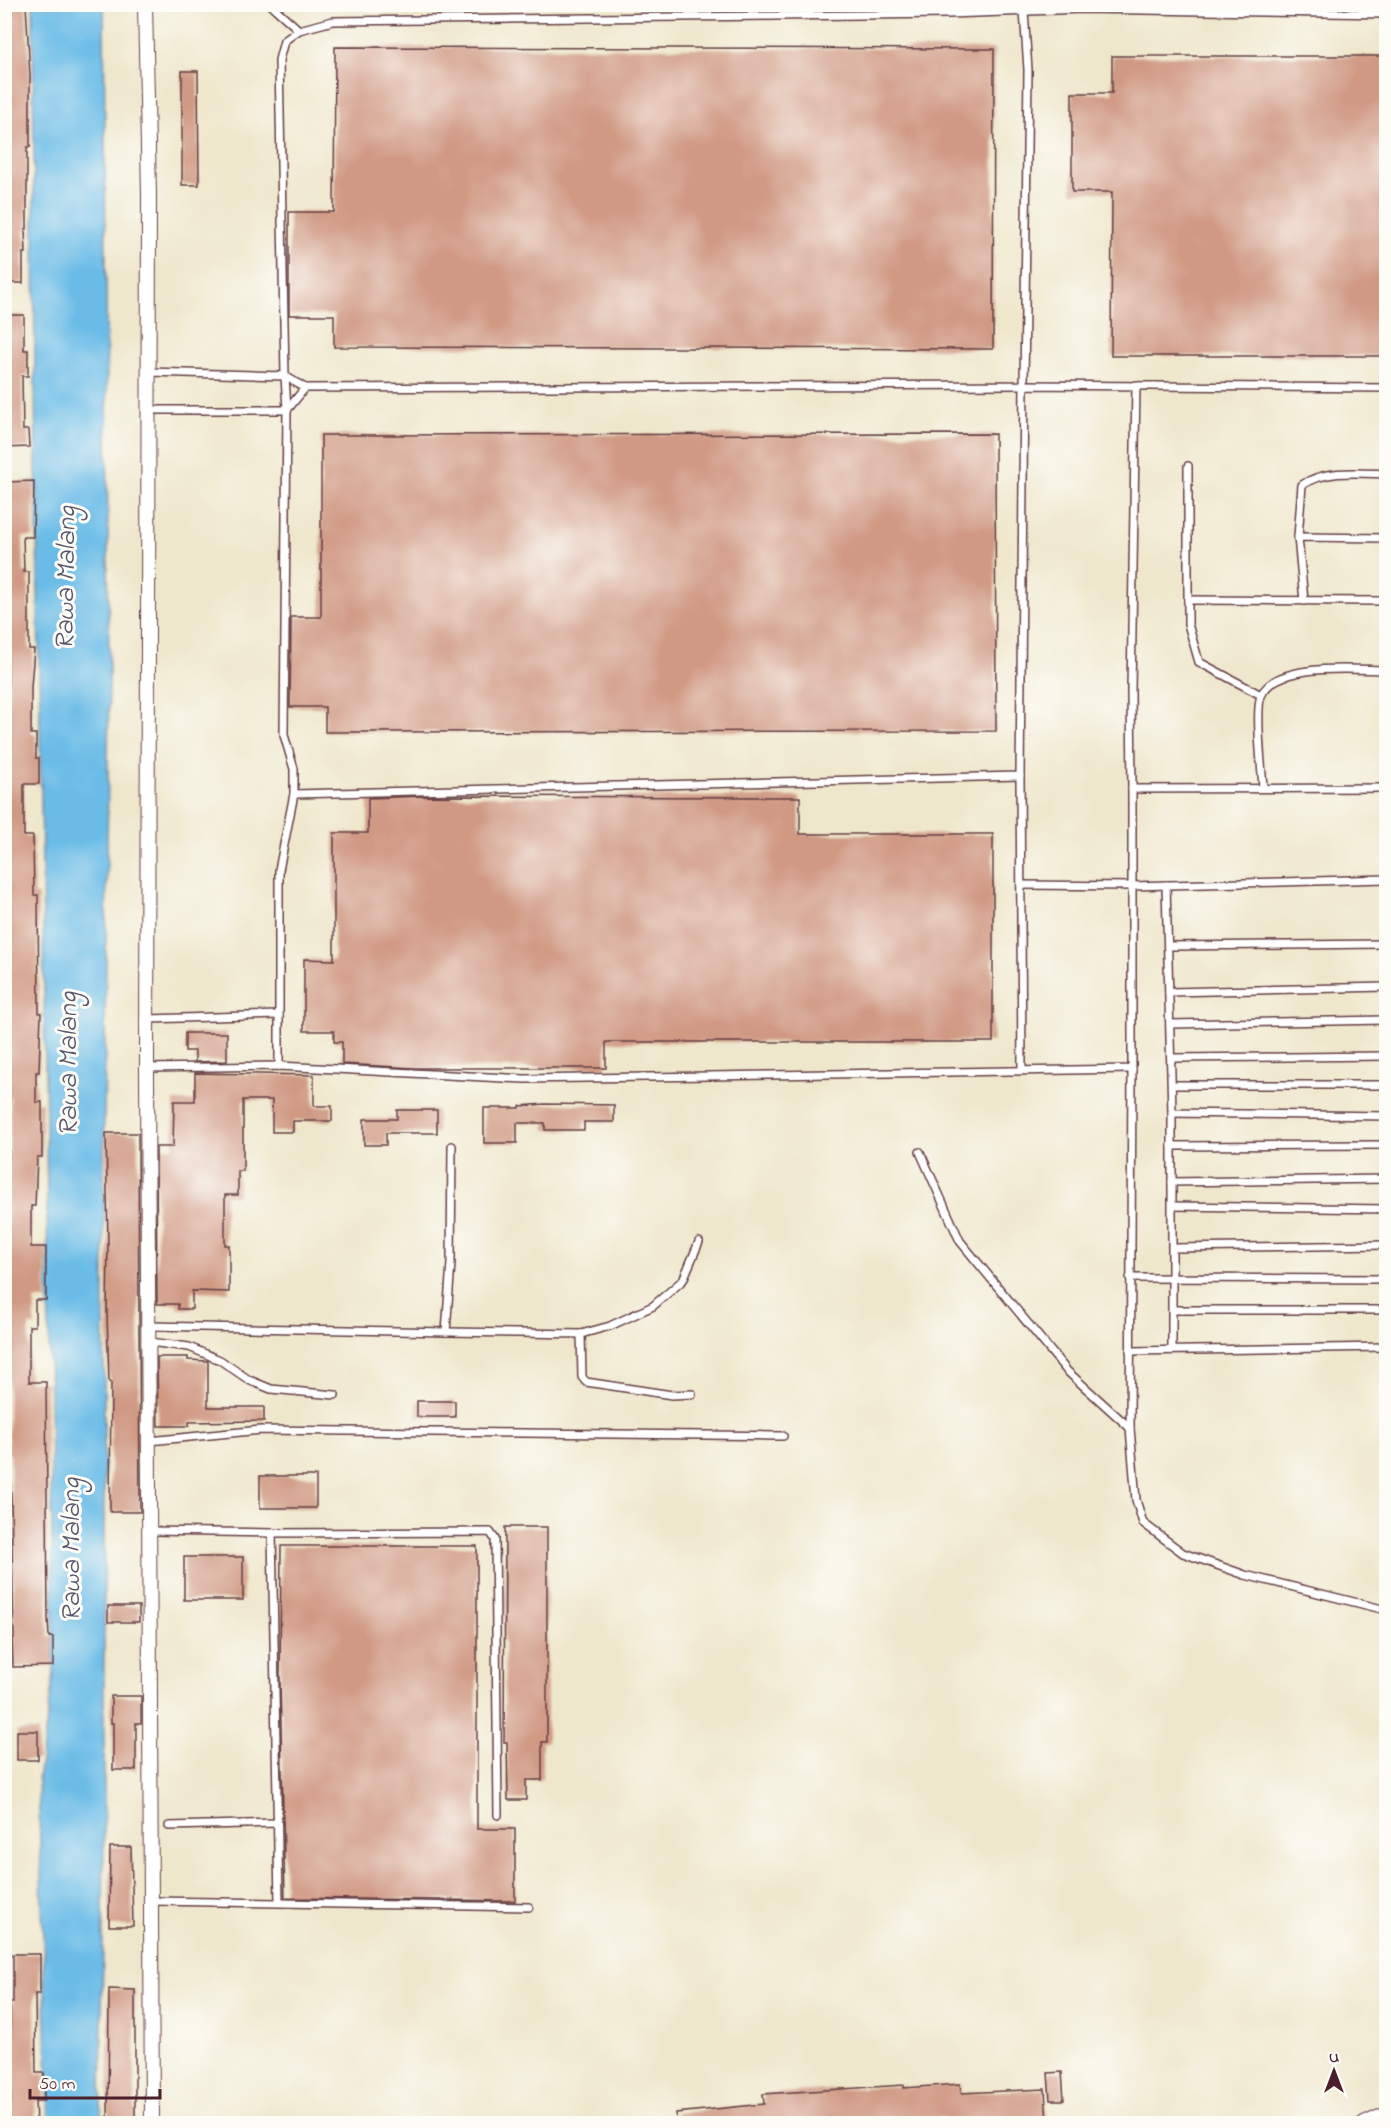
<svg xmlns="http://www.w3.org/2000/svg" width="1391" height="2128" viewBox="0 0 1391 2128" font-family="'Indie Flower',sans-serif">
	<rect width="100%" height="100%" fill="#fdfcf7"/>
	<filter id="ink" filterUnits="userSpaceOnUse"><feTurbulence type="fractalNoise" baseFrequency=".0167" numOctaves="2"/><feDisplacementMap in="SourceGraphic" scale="12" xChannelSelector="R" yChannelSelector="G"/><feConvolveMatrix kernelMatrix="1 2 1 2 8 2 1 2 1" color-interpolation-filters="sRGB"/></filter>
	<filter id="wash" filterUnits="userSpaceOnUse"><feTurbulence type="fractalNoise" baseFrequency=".008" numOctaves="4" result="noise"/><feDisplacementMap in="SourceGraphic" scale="24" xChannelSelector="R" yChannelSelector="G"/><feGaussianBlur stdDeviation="1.35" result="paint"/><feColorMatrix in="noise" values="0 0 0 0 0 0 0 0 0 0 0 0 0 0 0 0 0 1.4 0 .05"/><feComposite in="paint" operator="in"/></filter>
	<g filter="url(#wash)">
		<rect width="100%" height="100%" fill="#efe7cc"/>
		<polygon fill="#6bbce7" stroke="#5a6e89" stroke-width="1.5" points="33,5 104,5 109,681 104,1124 104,1836 101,2124 49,2123 38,1780 54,1673 35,389"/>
		<g id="blocks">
			<g fill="#d09983">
				<polygon points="4,4 26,4 30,77 30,147 27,147 27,229 25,229 26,253 23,253 23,283 4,283 4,150 6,150"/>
				<polygon points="335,47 994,49 993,349 334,347 334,315 289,315 289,212 334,212"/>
				<polygon points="1112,56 1386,56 1386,356 1111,356 1112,192 1072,192 1072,93 1112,93"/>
				<polygon points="182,71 198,71 199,185 182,185"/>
				<polygon points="4,315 24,315 24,350 28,350 28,376 22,376 23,430 28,430 29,447 4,448"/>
				<polygon points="995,434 996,731 325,732 325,707 290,707 291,617 321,617 321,435"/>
				<polygon points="34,481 33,537 23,537 24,572 29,572 29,649 34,649 31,687 31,734 36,734 36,758 39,758 39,784 24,784 24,836 33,836 34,895 38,895 39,1013 41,1013 39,1072 36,1072 36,1102 42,1102 42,1157 37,1157 35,1206 31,1206 31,1247 46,1247 46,1300 35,1300 35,1326 29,1326 29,1382 46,1382 48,1619 49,1637 53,1637 53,1666 13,1667 12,1638 14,1638 10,1454 8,1454 8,1377 6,1377 7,1159 9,1159 10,1096 7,1096 6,1072 8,971 6,895 8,895 8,861 5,799 8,687 7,644 4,644 4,482"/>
				<polygon points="425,796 800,797 800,834 993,834 993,1042 606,1042 606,1068 415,1068 342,1064 342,1042 334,1042 334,1031 304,1031 304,959 334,960 334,833 368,833 368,798"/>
				<polygon points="185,1033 227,1033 227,1061 195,1062 195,1051 185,1051"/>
				<polygon points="195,1073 314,1075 314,1106 332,1106 332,1121 293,1121 293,1132 272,1132 272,1100 243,1100 243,1171 238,1171 238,1195 225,1195 225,1245 229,1245 229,1292 192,1291 192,1309 178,1309 178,1304 157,1304 156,1147 173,1147 174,1101 195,1101"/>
				<polygon points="545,1104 614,1105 614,1122 584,1122 584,1130 545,1130 545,1123 517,1123 517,1143 484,1143 484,1108 520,1108 520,1106"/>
				<polygon points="397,1110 437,1110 437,1133 386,1133 386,1145 364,1145 364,1119 397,1119"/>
				<polygon points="106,1133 138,1133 140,1512 110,1512 111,1382 109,1382 107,1313 108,1245"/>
				<polygon points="157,1357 188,1357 188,1360 208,1361 208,1407 264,1407 264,1421 189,1422 189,1426 158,1426"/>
				<rect x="417" y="1401" width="38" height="16"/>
				<rect x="260" y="1476" width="56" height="32"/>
				<polygon points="505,1527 547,1527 547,1742 542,1742 542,1780 526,1780 526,1800 508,1800 507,1742 504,1742"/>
				<polygon points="281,1546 477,1546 477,1829 515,1829 515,1901 285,1898 280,1681"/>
				<rect x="184" y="1557" width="59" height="43"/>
				<rect x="108" y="1606" width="31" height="16"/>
				<polygon points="111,1696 141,1696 141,1723 136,1723 136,1770 113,1770 113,1723 111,1723"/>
				<rect x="17" y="1731" width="21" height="29"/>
				<polygon points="110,1847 131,1847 133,1926 109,1926"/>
				<polygon points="13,1954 40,1954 40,1994 35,1994 36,2073 44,2073 44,2101 35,2101 36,2124 7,2124 6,2104 11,2104 10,2003 13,2003"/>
				<polygon points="109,1989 135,1990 135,2124 108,2124"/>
				<polygon points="1062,2072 1064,2100 1050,2100 1048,2073"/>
				<polygon points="960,2084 961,2093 1045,2089 1047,2123 944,2124 944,2118 906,2121 907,2124 832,2124 832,2118 766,2124 677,2124 676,2113 764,2104 763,2094 904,2085 904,2088"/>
			</g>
		</g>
	</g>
	<g filter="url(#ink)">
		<use href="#blocks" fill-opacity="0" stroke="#633d43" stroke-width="1.5"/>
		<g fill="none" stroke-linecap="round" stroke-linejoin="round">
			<g stroke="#633d43" stroke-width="10">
				<g id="lane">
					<polyline points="270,4 299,30"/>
					<polyline points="149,372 285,376 305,388 1024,385 1028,70 1024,11"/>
					<polyline points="1136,385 1131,691 1132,789 1386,788"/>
					<polyline points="148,410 287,410 305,388"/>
					<polyline points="1188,466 1188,624 1199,662 1261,695"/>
					<path d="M 1298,537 L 1302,485 C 1325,469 1360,473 1386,474"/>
					<polyline points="1188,600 1386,601"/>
					<polyline points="1304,601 1298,537 1386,538"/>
					<polyline points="1020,776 1022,1070"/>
					<path d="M 1263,788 C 1262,769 1255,711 1261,696 C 1275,661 1356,670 1386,670"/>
					<polyline points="294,794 1020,776 1024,385 1386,388"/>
					<polyline points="1021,885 1132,886 1386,879"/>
					<polyline points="1166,885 1172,1113 1172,1350"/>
					<polyline points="1168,946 1386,944"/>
					<polyline points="1169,992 1386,987"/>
					<polyline points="148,1019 279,1015"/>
					<polyline points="1170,1024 1386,1020"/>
					<polyline points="1172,1058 1386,1056"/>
					<polyline points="279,1066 279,870 294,794 294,769 284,735 287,410 285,376 279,60 284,41 299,30 333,21 949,14 1083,9 1386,14"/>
					<polyline points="147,1068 279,1066 524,1079 1132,1069 1132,789"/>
					<polyline points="1172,1085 1386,1085"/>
					<polyline points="1172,1113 1386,1116"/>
					<polyline points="1172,1146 1386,1145"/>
					<polyline points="920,1152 960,1241 1067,1371 1130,1428 1132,1069"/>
					<polyline points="1172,1182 1386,1179"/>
					<polyline points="1173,1206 1386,1209"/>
					<polyline points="1173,1248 1386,1245"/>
					<polyline points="1130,1278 1386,1279"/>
					<polyline points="1173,1310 1386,1310"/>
					<polyline points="149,1326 446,1332 451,1263 452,1146"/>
					<polyline points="446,1332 581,1334 610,1326 653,1306 683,1280 699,1242"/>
					<polyline points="581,1334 582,1377 586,1382 672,1395 692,1394"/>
					<polyline points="149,1342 189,1347 220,1360 249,1380 271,1389 335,1395"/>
					<polyline points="1130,1351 1386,1347"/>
					<polyline points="1130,1428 1136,1500 1143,1523 1183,1553 1245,1575 1386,1610"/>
					<polyline points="149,1441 261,1430 783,1436"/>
					<polyline points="150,1531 272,1533 490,1532 495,1539 498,1815"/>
					<polyline points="272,1533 279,1902"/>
					<polyline points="169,1826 278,1823"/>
					<polyline points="151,1901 529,1907"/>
				</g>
			</g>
			<g stroke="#633d43" stroke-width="16">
				<g id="street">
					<polyline points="145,4 149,195 147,1068 152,2124"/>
					<polyline points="1364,2124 1386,2114"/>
				</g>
			</g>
			<use href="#lane" stroke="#fff" stroke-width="7"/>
			<use href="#street" stroke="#fff" stroke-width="14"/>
		</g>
	</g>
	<g text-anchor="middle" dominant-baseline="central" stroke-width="6" stroke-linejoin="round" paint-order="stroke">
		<g font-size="27" font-style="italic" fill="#56566d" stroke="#fdfcf7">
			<text transform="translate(67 578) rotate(-89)">Rawa Malang</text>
			<text transform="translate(69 1064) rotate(-90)">Rawa Malang</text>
			<text transform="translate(72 1550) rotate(-90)">Rawa Malang</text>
		</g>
	</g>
	<rect width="1391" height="2128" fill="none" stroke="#fdfcf7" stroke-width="24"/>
	<g transform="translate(1334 2071)" stroke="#fdfcf7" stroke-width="4.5" paint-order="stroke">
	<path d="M0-4.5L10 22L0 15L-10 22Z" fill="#4a1f2b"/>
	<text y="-9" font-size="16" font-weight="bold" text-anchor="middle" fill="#4a1f2b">U</text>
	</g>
	<path d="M30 2089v9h130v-9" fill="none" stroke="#4a1f2b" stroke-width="3"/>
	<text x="39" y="2089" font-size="18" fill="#4a1f2b" stroke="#fdfcf7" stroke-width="4.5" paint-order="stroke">50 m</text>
</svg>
